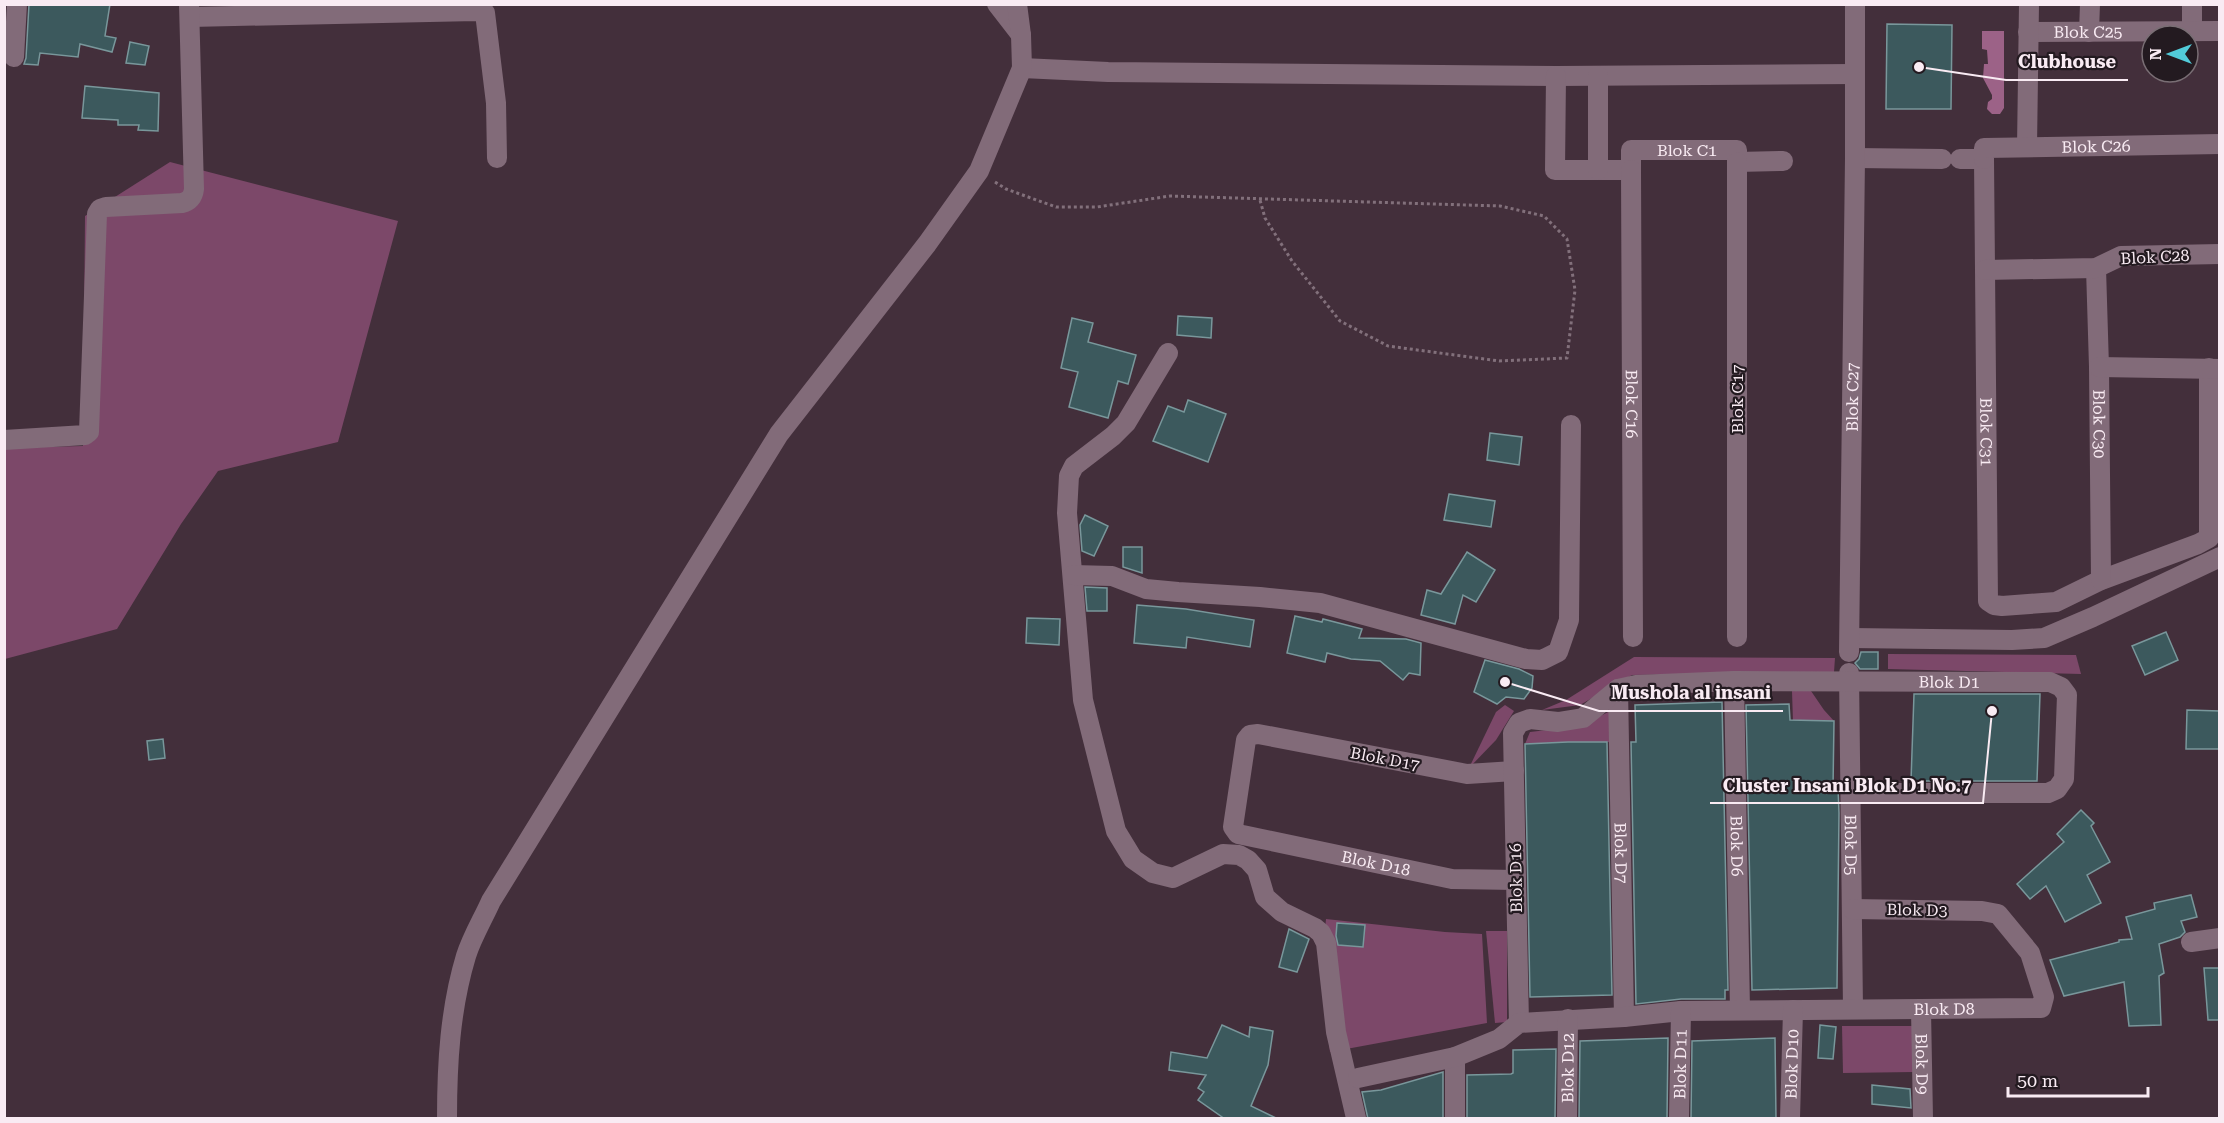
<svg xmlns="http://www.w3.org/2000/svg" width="2224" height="1123" viewBox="0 0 2224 1123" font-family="'Roboto Serif',serif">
	<rect width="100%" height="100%" fill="#432f3b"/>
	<g fill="#7c4869">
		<polygon points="170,162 398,221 338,442 218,471 181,524 117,629 5,659 5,448 83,446 85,216"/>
		<polygon points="1888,654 2076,655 2081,674 1888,669"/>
		<polygon points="1634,657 1835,658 1834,672 1632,675 1580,705 1542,710 1566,700"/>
		<polygon points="1792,691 1811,691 1824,710 1834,721 1793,722"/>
		<polygon points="1505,705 1514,711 1496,740 1469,768 1496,712"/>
		<polygon points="1612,710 1612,742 1525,744 1530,732 1581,726"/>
		<polygon points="1326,919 1445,932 1482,934 1487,1023 1330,1052 1321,973"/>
		<polygon points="1486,931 1507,931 1507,1022 1495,1023"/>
		<polygon points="1842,1026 1912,1026 1914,1072 1843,1073"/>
	</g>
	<polygon fill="#9c6287" points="1982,31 2004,31 2004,108 2000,114 1992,114 1987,109 1988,102 1992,99 1992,95 1983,78 1984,64 1988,64 1987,50 1982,49"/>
	<g fill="#3c595d" stroke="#79979b" stroke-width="1.5">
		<polygon points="29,4 110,4 105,36 116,38 112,52 80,44 78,57 40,53 38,65 24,64 26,58"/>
		<polygon points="1887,24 1952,25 1951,109 1886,109"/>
		<polygon points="130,42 149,46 145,65 126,63"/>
		<polygon points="85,86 159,93 158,131 138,130 139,125 118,125 118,120 82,118"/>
		<polygon points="1178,316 1212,318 1211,338 1177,335"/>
		<polygon points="1072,318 1093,323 1088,342 1136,355 1128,384 1118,381 1108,418 1069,407 1078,372 1061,368"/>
		<polygon points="1188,400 1226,414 1208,462 1153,441 1168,406 1184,412"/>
		<polygon points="1490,433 1522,437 1519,465 1487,460"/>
		<polygon points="1449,494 1495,501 1491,527 1444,520"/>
		<polygon points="1085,515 1108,526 1094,556 1082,551 1080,525"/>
		<polygon points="1123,547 1142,547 1142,573 1123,567"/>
		<polygon points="1467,552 1495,570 1476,602 1463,595 1455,624 1421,615 1427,590 1441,594"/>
		<polygon points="1085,587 1107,588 1107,611 1087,611"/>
		<polygon points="1137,605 1186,609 1254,620 1250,647 1187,637 1186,648 1134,643"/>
		<polygon points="1295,616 1322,622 1323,619 1362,629 1359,638 1406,639 1421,643 1420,675 1409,673 1403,680 1380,661 1351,659 1327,653 1325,662 1287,653"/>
		<polygon points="1027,618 1060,619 1059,645 1026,643"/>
		<polygon points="2166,632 2178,660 2145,675 2132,646"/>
		<polygon points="1861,652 1878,652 1878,669 1860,669 1855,663 1859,659"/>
		<polygon points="1485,660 1519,669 1533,676 1532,688 1524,699 1506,697 1497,704 1474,692"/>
		<polygon points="1914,694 2040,694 2037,781 1911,781"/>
		<polygon points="1722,702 1728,990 1725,990 1725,999 1681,999 1636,1004 1631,742 1636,742 1635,705"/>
		<polygon points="1789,704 1790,720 1834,721 1833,788 1838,788 1839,813 1837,988 1752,990 1746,705"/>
		<polygon points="2187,710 2220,711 2220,749 2186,749"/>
		<polygon points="163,739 165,758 149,760 147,741"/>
		<polygon points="1568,742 1607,742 1612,995 1530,997 1525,744"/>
		<polygon points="2081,810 2094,823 2091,826 2110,862 2087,875 2101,903 2065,922 2046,886 2030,899 2017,884 2064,842 2057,834"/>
		<polygon points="2191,895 2197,917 2181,921 2185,932 2180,937 2159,944 2164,973 2159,976 2161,1025 2129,1026 2124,982 2064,996 2050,960 2119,942 2119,940 2132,939 2126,917 2155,909 2154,903"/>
		<polygon points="1337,923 1365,925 1363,947 1338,945 1336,936"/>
		<polygon points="1289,929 1309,939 1297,972 1279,967"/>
		<polygon points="2204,968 2220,968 2220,1020 2208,1020"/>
		<polygon points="1222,1025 1249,1037 1250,1027 1273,1031 1268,1065 1251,1106 1278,1119 1225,1119 1198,1100 1204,1092 1198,1088 1206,1075 1169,1070 1171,1052 1207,1058"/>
		<polygon points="1820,1025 1836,1027 1833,1059 1818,1058"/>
		<polygon points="1668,1038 1667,1119 1579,1119 1580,1041"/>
		<polygon points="1775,1038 1776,1119 1691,1119 1692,1041"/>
		<polygon points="1556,1049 1555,1119 1467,1119 1467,1075 1511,1074 1513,1073 1513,1050"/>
		<polygon points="1443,1072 1443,1119 1368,1119 1362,1092 1381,1090"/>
		<polygon points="1872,1085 1910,1089 1911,1108 1872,1104"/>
	</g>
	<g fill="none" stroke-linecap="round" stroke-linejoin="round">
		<polyline stroke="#82707b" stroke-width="3" stroke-dasharray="3 3" stroke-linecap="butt" points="995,182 1006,189 1056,207 1097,207 1170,196 1500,206 1544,216 1567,239 1575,290 1567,358 1499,361 1388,346 1340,321 1292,261 1265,218 1260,200"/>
		<g stroke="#826b79" stroke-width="20">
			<polyline points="997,4 1021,35"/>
			<polyline points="2192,4 2192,31"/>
			<polyline points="190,17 476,11 485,13 496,103 497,158"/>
			<path id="s1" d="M 2028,32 L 2220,31"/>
			<polyline points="2089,32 2090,4"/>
			<polyline points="14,57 17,4"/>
			<polyline points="1022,68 1108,72 1556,76 1855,74"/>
			<path id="s2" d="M 1556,76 L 1555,170 L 1631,170 L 1631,150 L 1737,150 L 1737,162 L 1783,161"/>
			<polyline points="1598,76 1598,170"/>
			<polyline points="2027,147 2029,4"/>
			<polyline points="1855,158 1942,159"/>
			<path id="s3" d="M 1960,159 L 1984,159 L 1988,601 L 1994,605 L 2002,606 L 2056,602 L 2101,580 L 2198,544 L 2209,538 L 2209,368"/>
			<path id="s4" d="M 1984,159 L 1984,148 L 2220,144"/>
			<path id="s5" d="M 1631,170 L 1633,637"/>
			<path id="s6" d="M 2096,268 L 2099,367 L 2101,580"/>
			<polyline points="1985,270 2096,268 2121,256 2220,254"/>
			<polyline points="1168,353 1126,423 1113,436 1074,466 1069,476 1067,513 1083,700 1116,831 1133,859 1153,873 1173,878 1223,854 1239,855 1248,860 1257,870 1265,897 1282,912 1315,928 1321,933 1326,943 1336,1032 1356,1118"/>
			<polyline points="2099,367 2220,369"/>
			<path d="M 4,440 L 85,435 L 89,432 L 97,214 L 100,209 L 106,207 L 182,203 C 190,201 193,197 194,189 L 189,4"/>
			<polyline points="1073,575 1112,576 1146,589 1178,592 1260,597 1320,603 1526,659 1542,660 1558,652 1569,620 1571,425"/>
			<polyline points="1737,637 1737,162"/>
			<polyline points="1851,638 2012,640 2044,638 2093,617 2220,557"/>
			<path id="s7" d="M 1849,652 L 1855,158 L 1855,4"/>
			<path id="s8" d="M 1849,673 L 1853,1009"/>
			<path id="s9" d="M 1734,681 L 1740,1010"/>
			<path id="s10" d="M 1618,689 L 1624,1017"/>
			<path id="s11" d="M 1514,771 L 1467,774 L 1258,734 L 1250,735 L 1246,740 L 1233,827 L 1238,834 L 1452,879 L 1516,880"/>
			<polyline points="2191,942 2220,938"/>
			<path id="s12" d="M 1921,1010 L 1923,1118"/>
			<path id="s13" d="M 1519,1023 L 1513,733 L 1519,723 L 1530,719 L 1558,722 L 1583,718 L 1618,689 L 1636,685 L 1734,681 L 2050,682 L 2061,687 L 2067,695 L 2064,779 L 2057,789 L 2048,793 L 1851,793"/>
			<polyline points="1455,1057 1455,1118"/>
			<path id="s14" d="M 1358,1078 L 1455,1057 L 1499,1039 L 1519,1023 L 1624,1017 L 1681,1011 L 2041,1008 L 2044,997 L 2030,953 L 1998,914 L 1982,911 L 1852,909"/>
			<path d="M 447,1118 C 447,1064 450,1009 466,956 C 472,937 483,919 491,901 L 779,434 L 927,244 L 979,171 L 1022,68 L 1021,35 L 1017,4"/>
			<path id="s15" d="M 1567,1118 L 1568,1019"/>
			<path id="s16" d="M 1679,1118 L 1681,1011"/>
			<path id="s17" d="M 1790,1118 L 1793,1010"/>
		</g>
	</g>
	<g text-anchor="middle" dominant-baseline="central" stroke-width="4.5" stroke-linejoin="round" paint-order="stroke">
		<g font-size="16" fill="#f9ebf3" stroke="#231a20">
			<text stroke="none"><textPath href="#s1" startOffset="60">Blok C25</textPath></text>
			<text stroke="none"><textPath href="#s4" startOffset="123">Blok C26</textPath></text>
			<text stroke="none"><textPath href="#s2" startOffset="246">Blok C1</textPath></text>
			<text transform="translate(2155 257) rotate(-3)">Blok C28</text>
			<text stroke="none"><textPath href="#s7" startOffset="255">Blok C27</textPath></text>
			<text transform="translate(1737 399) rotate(-90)">Blok C17</text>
			<text stroke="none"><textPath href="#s5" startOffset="234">Blok C16</textPath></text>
			<text stroke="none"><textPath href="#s6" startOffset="156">Blok C30</textPath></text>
			<text stroke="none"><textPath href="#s3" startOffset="297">Blok C31</textPath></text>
			<text stroke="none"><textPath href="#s13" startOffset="744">Blok D1</textPath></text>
			<text transform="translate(1385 759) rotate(11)">Blok D17</text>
			<text stroke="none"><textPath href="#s8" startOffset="172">Blok D5</textPath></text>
			<text stroke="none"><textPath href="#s9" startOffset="165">Blok D6</textPath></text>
			<text stroke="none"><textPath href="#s10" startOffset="164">Blok D7</textPath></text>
			<text stroke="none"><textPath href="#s11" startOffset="512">Blok D18</textPath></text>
			<text transform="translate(1516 878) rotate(-91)">Blok D16</text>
			<text transform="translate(1917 910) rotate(1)">Blok D3</text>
			<text stroke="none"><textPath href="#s14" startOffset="598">Blok D8</textPath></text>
			<text stroke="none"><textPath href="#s17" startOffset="54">Blok D10</textPath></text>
			<text stroke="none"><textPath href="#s12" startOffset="54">Blok D9</textPath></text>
			<text stroke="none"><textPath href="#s16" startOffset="54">Blok D11</textPath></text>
			<text stroke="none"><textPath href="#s15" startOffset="50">Blok D12</textPath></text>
		</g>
	</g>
	<path fill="none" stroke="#f9ebf3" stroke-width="2" d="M1919 67L2006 80H2128M1505 682L1599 711H1783M1992 711L1983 803H1710"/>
	<g fill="#f9ebf3" stroke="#231a20" stroke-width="2">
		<circle cx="1919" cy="67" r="6"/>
		<circle cx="1505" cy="682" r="6"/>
		<circle cx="1992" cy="711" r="6"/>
	</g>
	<g font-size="18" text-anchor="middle" font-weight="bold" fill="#f9ebf3" stroke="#231a20" stroke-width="4.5" stroke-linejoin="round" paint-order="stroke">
		<text x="2067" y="68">Clubhouse</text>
		<text x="1691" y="699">Mushola al insani</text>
		<text x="1847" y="792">Cluster Insani Blok D1 No.7</text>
	</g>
	<rect width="2224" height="1123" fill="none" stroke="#f9ebf3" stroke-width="12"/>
	<g transform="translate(2170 54) rotate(270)"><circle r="28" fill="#231a20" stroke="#796e74" stroke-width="1.5"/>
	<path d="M0-4.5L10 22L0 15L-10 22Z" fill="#52cbd9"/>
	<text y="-9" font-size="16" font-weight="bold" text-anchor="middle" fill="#f9ebf3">N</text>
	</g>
	<path d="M2008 1087v9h140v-9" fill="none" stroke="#f9ebf3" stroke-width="3"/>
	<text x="2017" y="1087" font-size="18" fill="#f9ebf3" stroke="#231a20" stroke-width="4.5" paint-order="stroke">50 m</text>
</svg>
